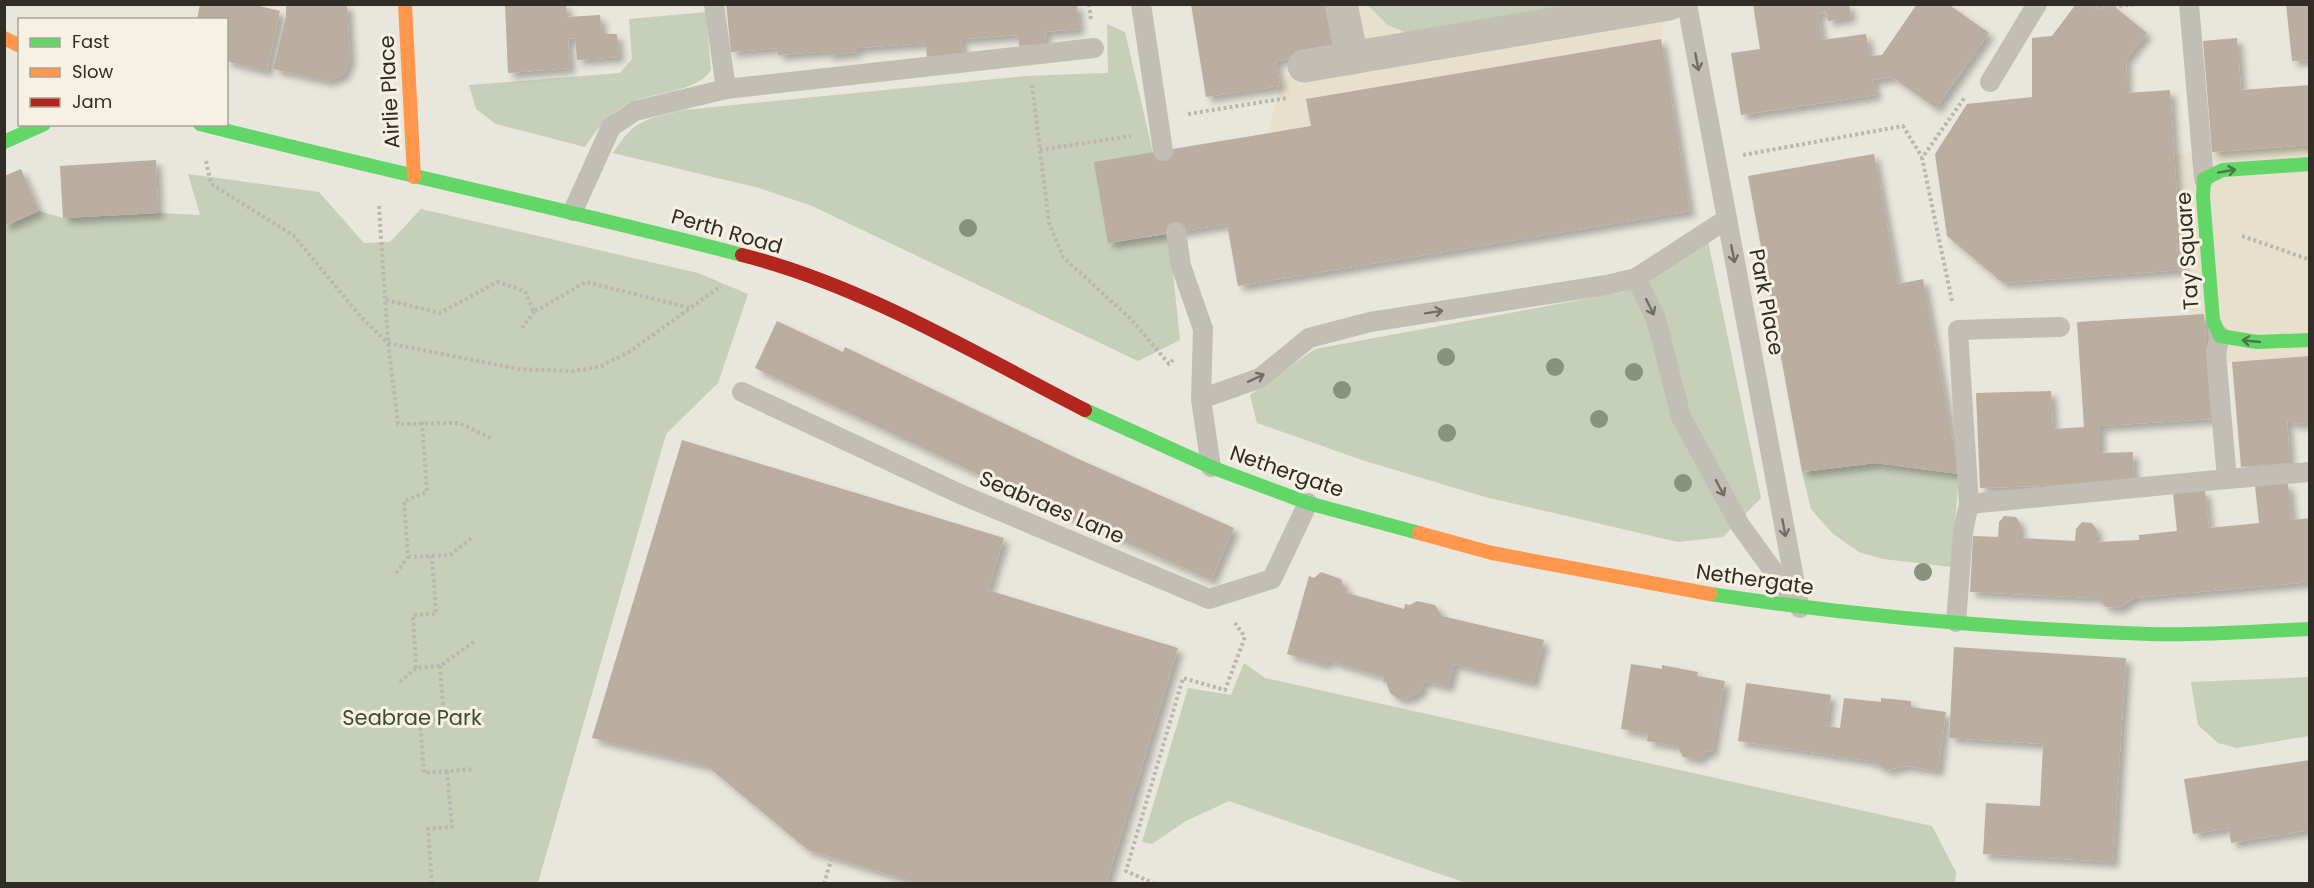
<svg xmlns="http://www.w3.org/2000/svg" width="2314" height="888" viewBox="0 0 2314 888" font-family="Poppins,sans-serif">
	<defs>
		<filter id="shadow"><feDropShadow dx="5.5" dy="5.5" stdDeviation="3" flood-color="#0004"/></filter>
	</defs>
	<rect width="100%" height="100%" fill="#e9e6dd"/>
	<g fill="#c6cfb8">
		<polygon points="1367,5 1606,5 1416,37 1387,25"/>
		<path d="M 706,12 L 711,70 C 697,93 650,92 627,104 C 607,115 597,129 585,147 L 496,124 L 476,109 L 469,85 L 620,73 L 632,59 L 629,19 Z"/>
		<path d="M 1107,24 L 1125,32 L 1153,153 L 1108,243 L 1169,234 L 1180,340 L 1138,361 L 812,206 L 759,188 L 613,153 C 634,119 647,119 684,110 L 1025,76 L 1108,73 Z"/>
		<polygon points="188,174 319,192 364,243 390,242 421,209 698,273 748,294 718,383 666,434 538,883 5,884 5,226 39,211 63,218 158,213 200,215"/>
		<polygon points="1708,241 1761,498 1723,537 1678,542 1485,497 1362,460 1257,423 1250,395 1315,349 1623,292"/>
		<polygon points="1875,463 1959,474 1952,567 1883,559 1859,552 1832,533 1811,509 1802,472"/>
		<polygon points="1244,663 1265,678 1932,826 1956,872 1955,883 1466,883 1229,801 1186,821 1152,844 1142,842 1188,688 1231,695"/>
		<polygon points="2309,677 2309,736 2237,748 2218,743 2198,725 2191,682"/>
	</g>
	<g fill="#e7e0cd">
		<polygon points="1332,5 1367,5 1387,25 1417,37 1666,5 1661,39 1307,99 1311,126 1268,133 1280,86 1305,59"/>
		<polygon points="2309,145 2309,356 2208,363 2205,334 2190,315 2182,270 2174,154"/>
	</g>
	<g fill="#bbada0" filter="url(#shadow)">
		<polygon points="200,4 251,4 280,11 267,71 226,61 226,20 197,20"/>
		<polygon points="286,4 347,4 350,60 343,75 328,81 273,69 286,16"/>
		<polygon points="505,4 566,4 567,17 600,15 602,34 617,34 619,57 577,60 575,38 568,39 570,68 508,73"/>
		<polygon points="726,4 1077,4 1079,29 1045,32 1046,44 1019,46 1018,35 961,39 963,55 927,58 926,43 857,48 857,52 828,55 828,51 778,55 777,48 731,52"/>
		<polygon points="1191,4 1332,4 1340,51 1276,61 1280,86 1206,97"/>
		<polygon points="1753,4 1849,4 1851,17 1828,21 1826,11 1818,13 1822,40 1866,34 1870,56 1882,55 1917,4 1948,4 1989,33 1936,108 1892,77 1873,80 1876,95 1741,115 1731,53 1760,49"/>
		<polygon points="2076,4 2111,4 2147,33 2126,59 2127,93 2170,90 2182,270 2003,283 1947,236 1935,154 1967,104 2032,97 2032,38 2052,36"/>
		<polygon points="2286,4 2310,4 2310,60 2292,61"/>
		<polygon points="2237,38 2241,90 2310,85 2310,145 2212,152 2203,41"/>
		<polygon points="1661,39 1690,211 1238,286 1227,224 1108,243 1094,162 1311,126 1306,99"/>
		<polygon points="1874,154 1898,284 1923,279 1959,474 1875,463 1802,472 1748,176"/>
		<polygon points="156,160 158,213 63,218 60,166"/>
		<polygon points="21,169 39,211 4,226 4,176"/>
		<polygon points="2204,314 2211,419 2100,426 2100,453 2133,452 2134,483 1980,488 1976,393 2051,391 2053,429 2084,427 2077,322"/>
		<polygon points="777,321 843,352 845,347 1074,457 1234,528 1211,580 1051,509 755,368"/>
		<polygon points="2310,356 2310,422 2295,424 2287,420 2290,463 2241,467 2232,362"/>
		<polygon points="682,440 1004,538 988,590 1178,648 1106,884 920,884 808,850 707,766 592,738"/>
		<polygon points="2288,483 2292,520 2310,518 2310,582 2134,598 2119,608 2106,607 2097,598 1970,592 1973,536 1998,537 1999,522 2004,516 2016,517 2020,523 2020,538 2075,541 2076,529 2082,522 2092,523 2097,530 2097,542 2139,540 2139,535 2177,531 2173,493 2205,490 2209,528 2259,523 2255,486"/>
		<polygon points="1321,572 1341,579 1343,586 1348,588 1347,593 1404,609 1405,604 1410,605 1417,601 1435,605 1442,616 1544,640 1533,683 1454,664 1448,687 1424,681 1420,692 1409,698 1399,699 1390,693 1386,682 1383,682 1384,677 1327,660 1326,665 1287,654 1309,576 1314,578"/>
		<polygon points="1954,647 2126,658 2113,862 1983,854 1986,803 2040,806 2043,744 1949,738"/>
		<polygon points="1631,664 1662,669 1662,665 1698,672 1697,676 1725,681 1712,752 1708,751 1699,759 1683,757 1677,746 1647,741 1648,734 1621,729"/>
		<polygon points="1746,683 1831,695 1826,726 1840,728 1844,698 1881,702 1881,698 1911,701 1911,707 1946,712 1938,771 1906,766 1887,770 1870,761 1738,741"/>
		<polygon points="2310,760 2310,830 2231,843 2229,828 2193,834 2184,779"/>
	</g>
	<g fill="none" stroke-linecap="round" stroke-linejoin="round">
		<g stroke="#bbb6af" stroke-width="4" stroke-dasharray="3 3" stroke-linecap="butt">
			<polyline points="1089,4 1091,19"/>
			<polyline points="2091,4 2095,8 2138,4"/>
			<polyline points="1032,85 1049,223 1063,257 1131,319 1169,364 1173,360"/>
			<polyline points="1188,114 1287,98"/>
			<polyline points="1040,150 1131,136"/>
			<polyline points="1743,155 1903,126 1922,157"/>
			<polyline points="206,161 211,184 293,235 361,317 388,343 518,369 573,371 601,366 629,352 721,286"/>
			<polyline points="379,206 388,343 398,424 459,423 491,438"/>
			<polyline points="2242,236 2310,260"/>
			<polyline points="386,300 440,313 497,282 525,291 534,312 586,282 691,308"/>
			<polyline points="1952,301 1922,158 1965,97"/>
			<polyline points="522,328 534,312"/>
			<polyline points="408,557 450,555 474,536"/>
			<polyline points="396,573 408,557 404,501 427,492 422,422"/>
			<polyline points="440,666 444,719 420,721 424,773 474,769"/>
			<polyline points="416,668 413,615 436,614 432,556"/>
			<polyline points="400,682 416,668 440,666 475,641"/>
			<polyline points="432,884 428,829 452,827 447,771"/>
			<polyline points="824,884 832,857"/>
			<polyline points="1155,884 1126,871 1183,678 1225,690 1245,637 1235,623"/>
		</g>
		<g stroke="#c2beb6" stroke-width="20">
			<polyline points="714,4 726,89"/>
			<polyline points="1141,4 1163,151"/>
			<polyline points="1687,4 1798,600"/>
			<polyline points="2189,4 2204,179"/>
			<polyline points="1990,82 2037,4"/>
			<polyline points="573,211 611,127 635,111 726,89 1094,48"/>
			<polyline points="1176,232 1181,266 1203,329 1201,399 1211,467"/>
			<polyline points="1636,278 1727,219"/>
			<polyline points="2220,336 2216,353 2227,479 2310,472"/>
			<polyline points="742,392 960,494 1209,599 1272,579 1308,503"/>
			<polyline points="1201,399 1260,378 1309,338 1370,322 1607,285 1636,278 1656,319 1681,417 1740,525 1800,608"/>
			<polyline points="1969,504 2227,479"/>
			<polyline points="1956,622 1963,532 1969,504 1958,330 2060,327"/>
		</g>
		<g stroke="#c2beb6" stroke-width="33">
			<polyline points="1341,4 1352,58"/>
			<polyline points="1304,66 1669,4"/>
		</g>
		<g stroke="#63d668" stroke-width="14">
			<path d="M 200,124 C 380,170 562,208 742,255"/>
			<polyline points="4,142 44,124"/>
			<polyline points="2310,164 2223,170 2204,179 2203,197 2213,320 2220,336 2257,342 2310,340"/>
			<polyline points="1085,410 1211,467 1308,503 1419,533"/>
			<path d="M 1710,594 C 1855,616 2003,629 2150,634 C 2203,636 2257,631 2310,629"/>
		</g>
		<g stroke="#ff974d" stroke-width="14">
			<polyline points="405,4 414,177"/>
			<polyline points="4,38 20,46"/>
			<polyline points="1419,533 1492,553 1710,594"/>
		</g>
		<path stroke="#b3261e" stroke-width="14" d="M 742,255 C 862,285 976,354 1085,410"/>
	</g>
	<g fill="#89927c">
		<circle cx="968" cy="228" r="9"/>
		<circle cx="1446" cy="357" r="9"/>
		<circle cx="1555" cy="367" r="9"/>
		<circle cx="1634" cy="372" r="9"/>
		<circle cx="1342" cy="390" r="9"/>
		<circle cx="1599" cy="419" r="9"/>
		<circle cx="1447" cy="433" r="9"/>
		<circle cx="1683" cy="483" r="9"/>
		<circle cx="1923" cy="572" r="9"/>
	</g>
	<defs><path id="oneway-shaft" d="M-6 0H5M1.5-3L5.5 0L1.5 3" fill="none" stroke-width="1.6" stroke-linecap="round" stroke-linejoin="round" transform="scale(1.5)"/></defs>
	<g stroke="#726e67">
		<use href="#oneway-shaft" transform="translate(1697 62) rotate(79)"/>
		<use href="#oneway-shaft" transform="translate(1733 254) rotate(79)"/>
		<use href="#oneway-shaft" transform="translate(1650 307) rotate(64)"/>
		<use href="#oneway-shaft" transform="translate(1434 312) rotate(-9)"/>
		<use href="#oneway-shaft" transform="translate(1256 378) rotate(-25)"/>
		<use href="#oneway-shaft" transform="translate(1720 488) rotate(62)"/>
		<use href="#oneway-shaft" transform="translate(1784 528) rotate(79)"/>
	</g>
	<g stroke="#487844">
		<use href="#oneway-shaft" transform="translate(2227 171) rotate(-10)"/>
		<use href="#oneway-shaft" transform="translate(2251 341) rotate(-174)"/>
	</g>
	<g text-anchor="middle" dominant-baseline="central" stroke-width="6" stroke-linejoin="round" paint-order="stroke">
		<g font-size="21" fill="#312c26" stroke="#f7f1e3">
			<text transform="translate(389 92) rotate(-93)">Airlie Place</text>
			<text transform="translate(727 231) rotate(16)">Perth Road</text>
			<text transform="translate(2187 251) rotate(-94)">Tay Square</text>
			<text transform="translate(1767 302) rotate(79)">Park Place</text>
			<text transform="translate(1287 471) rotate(19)">Nethergate</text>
			<text transform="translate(1052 507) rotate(23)">Seabraes Lane</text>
			<text transform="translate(1755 579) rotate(8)">Nethergate</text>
		</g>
		<g font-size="21" fill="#3b4d2c" stroke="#f7f1e3">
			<text x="412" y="717">Seabrae Park</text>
		</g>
	</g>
	<rect width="2314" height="888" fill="none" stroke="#312c26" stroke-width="12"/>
	<rect x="18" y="18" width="210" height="108" fill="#f7f1e3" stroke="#a8a297" stroke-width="1.5"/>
	<rect x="30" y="38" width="30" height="9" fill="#63d668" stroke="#a8a297" stroke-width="1.5"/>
	<text x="72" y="48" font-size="18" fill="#312c26">Fast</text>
	<rect x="30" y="68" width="30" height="9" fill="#ff974d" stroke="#a8a297" stroke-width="1.5"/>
	<text x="72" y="78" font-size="18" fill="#312c26">Slow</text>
	<rect x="30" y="98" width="30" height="9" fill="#b3261e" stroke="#a8a297" stroke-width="1.5"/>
	<text x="72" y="108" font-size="18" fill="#312c26">Jam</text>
</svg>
